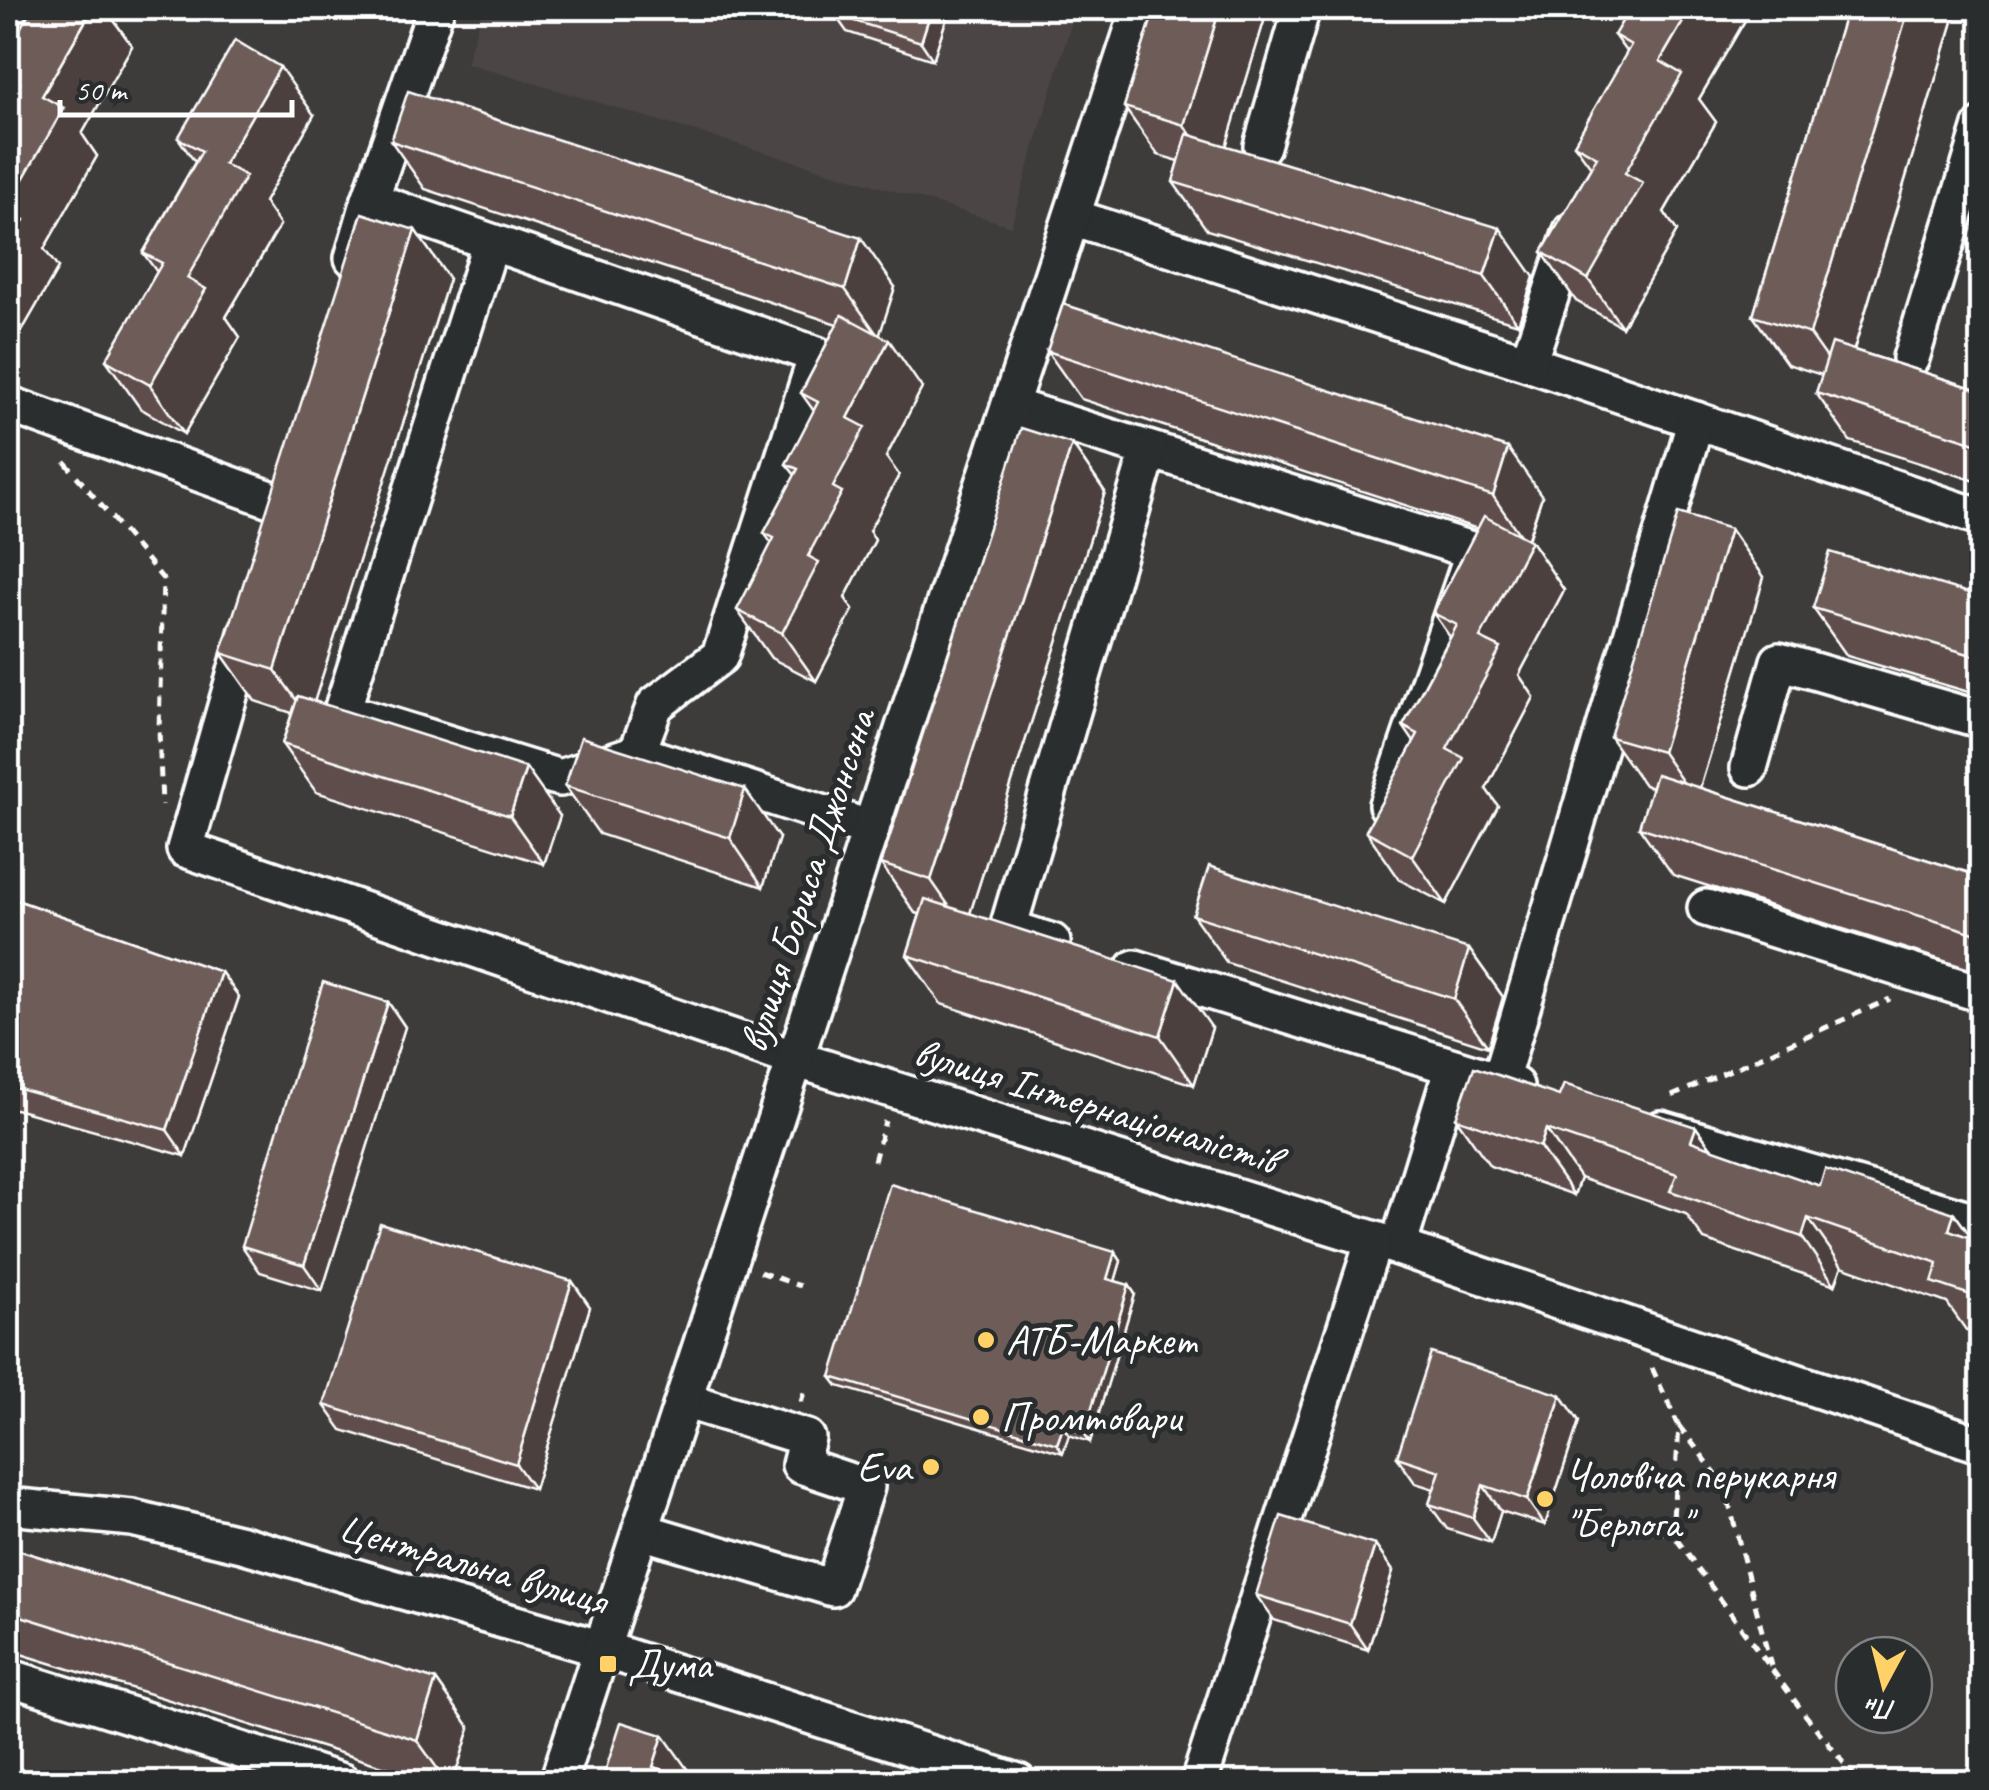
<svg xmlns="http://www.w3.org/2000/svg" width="1989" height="1790" viewBox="0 0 1989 1790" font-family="Caveat,sans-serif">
	<rect width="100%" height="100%" fill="#3e3b3b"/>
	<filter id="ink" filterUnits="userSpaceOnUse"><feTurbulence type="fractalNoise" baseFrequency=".01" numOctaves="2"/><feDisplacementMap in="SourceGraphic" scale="20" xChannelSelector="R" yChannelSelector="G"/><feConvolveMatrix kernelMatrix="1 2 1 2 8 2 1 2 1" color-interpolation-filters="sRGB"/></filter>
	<g filter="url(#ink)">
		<polygon fill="#4c4544" points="483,8 1076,8 1011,226 466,63"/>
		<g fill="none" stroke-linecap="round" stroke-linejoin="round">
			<g stroke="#fff" stroke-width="42">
				<g id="minor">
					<polyline points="1262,146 1302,8"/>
					<polyline points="370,200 817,355 720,656 655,705 637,753 560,778 342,711 491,242"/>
					<polyline points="1072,217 1528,363 1982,518"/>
					<polyline points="353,258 370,200 436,8"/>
					<polyline points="1911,358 1982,126"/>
					<polyline points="1528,363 1572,231"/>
					<polyline points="8,404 284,504"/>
					<polyline points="1010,406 1474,551 1387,805"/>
					<polyline points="248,630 185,849 795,1059 1398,1247 1982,1445"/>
					<polyline points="637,753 871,829"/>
					<polyline points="1749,768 1779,661 1982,720"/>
					<polyline points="1706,908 1982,994"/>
					<polyline points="1052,942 1008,928 1149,450"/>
					<polyline points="1135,968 1515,1086"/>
					<polyline points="1500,1081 1696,420"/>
					<polyline points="1661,1129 1982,1223"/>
					<polyline points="1398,1247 1453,1067"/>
					<polyline points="8,1506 132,1518 242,1544 602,1649 1018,1782"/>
					<polyline points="641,1531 833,1588 866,1487 800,1465 807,1438 684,1400"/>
					<polyline points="8,1677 342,1782"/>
					<polyline points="558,1782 1140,8"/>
					<polyline points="1199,1782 1374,1240"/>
				</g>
			</g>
			<g stroke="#fff" stroke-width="5" stroke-dasharray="10 8" stroke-linecap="butt">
				<polyline points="1981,8 1982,8"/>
				<polyline points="65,462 163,579 159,730 162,805"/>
				<polyline points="1672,1096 1890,999"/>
				<polyline points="874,1161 885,1121"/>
				<polyline points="760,1272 800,1286"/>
				<polyline points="1652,1368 1679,1426 1672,1533"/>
				<polyline points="801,1402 805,1389"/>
				<polyline points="1679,1426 1724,1484 1771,1666"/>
				<polyline points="1608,1527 1672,1533 1803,1712 1859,1782"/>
			</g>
			<use href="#minor" stroke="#2a2d2e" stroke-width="35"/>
		</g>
		<g fill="#5e4e4c" stroke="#fff" stroke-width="2.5">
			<polygon points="32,8 105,8 132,46 82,134 97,156 44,249 58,268 8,355 13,94 8,86 8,50"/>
			<polygon points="950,8 933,60 847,32 835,15"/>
			<polygon points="1155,8 1268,8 1226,146 1534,277 1518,324 1207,230 1173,182 1179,161 1158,155 1124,107"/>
			<polygon points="1847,8 1957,8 1854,350 1982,391 1982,483 1850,441 1816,393 1822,375 1787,364 1753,316"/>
			<polygon points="1751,10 1699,99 1716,122 1664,212 1677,231 1622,327 1576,301 1542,252 1591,167 1574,144 1627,53 1614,35"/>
			<polygon points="314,115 264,202 280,225 226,317 240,337 184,434 140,408 106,360 157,272 143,253 195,162 178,138"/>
			<polygon points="391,141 895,287 879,335 922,388 886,457 899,475 869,531 875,540 845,598 853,610 816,681 771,658 737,610 772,544 764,533 795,475 786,464 814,411 801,393 837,324 425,189"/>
			<polygon points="415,230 449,279 314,701 560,816 544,864 316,792 282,744 292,713 255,701 221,653"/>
			<polygon points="1047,351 1542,496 1528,540 1531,541 1564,590 1519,675 1534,697 1486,789 1498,806 1446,904 1400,880 1366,831 1414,742 1403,726 1450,637 1433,613 1478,529 1081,399"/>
			<polygon points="1072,444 1105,492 970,913 1212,1028 1194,1085 941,1004 907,955 920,914 915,913 881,864"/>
			<polygon points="1730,529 1764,577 1700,788 1982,877 1982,973 1673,875 1639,827 1652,788 1644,785 1610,737"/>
			<polygon points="1982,597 1982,696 1847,656 1813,608"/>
			<polygon points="565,786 779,838 763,887 599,834"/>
			<polygon points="8,897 221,972 239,997 185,1156 8,1107"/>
			<polygon points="1193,915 1469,949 1503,997 1488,1047 1227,963"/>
			<polygon points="388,1002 405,1027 322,1291 260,1272 242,1246"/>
			<polygon points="1559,1096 1696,1127 1712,1149 1820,1186 1954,1213 1972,1238 1982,1242 1982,1335 1966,1330 1947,1303 1842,1266 1835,1285 1704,1240 1686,1214 1580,1178 1574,1195 1490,1166 1456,1118"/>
			<polygon points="1115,1252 1121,1261 1115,1281 1129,1285 1135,1294 1090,1442 1069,1435 1063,1453 838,1386 831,1377"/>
			<polygon points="572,1281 590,1307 534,1489 342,1430 324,1405"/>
			<polygon points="1561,1395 1579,1421 1545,1525 1501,1511 1491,1543 1447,1529 1429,1504 1434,1489 1415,1483 1397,1457"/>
			<polygon points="1375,1545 1393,1571 1368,1650 1274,1620 1256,1595"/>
			<polygon points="8,1547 436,1680 470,1728 453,1782 434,1782 8,1650"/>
		</g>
		<g fill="#4c403e" stroke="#fff" stroke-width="2.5">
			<polygon points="93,8 105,8 132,46 82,134 97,156 44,249 58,268 8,355 8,205 42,96"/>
			<polygon points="932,8 950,8 933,60 921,42"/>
			<polygon points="1220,8 1268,8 1218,173 1184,125"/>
			<polygon points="1691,8 1749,8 1751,10 1699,99 1716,122 1664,212 1677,231 1622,327 1588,279 1625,173 1660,61"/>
			<polygon points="1909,8 1957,8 1844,382 1810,334"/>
			<polygon points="280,67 314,115 264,202 280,225 226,317 240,337 184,434 150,385 224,164"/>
			<polygon points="1500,228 1534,277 1518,324 1484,276"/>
			<polygon points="415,230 449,279 309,718 275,670"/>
			<polygon points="861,238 895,287 879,337 845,289"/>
			<polygon points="889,340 922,388 886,457 899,475 869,531 875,540 845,598 853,610 816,681 782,633 833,487 848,418"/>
			<polygon points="1072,444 1105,492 965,929 931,880"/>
			<polygon points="1508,448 1542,496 1526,544 1493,496"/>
			<polygon points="1730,529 1764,577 1696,801 1662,752"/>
			<polygon points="1531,541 1564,590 1519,675 1534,697 1486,789 1498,806 1446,904 1412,856 1447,749 1480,638"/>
			<polygon points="526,768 560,816 544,864 510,816"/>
			<polygon points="745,789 779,838 763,887 730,838"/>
			<polygon points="1469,949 1503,997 1488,1047 1454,999"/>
			<polygon points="221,972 239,997 185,1156 167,1130"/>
			<polygon points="1178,980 1212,1028 1194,1085 1160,1036"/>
			<polygon points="388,1002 405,1027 322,1291 304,1265"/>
			<polygon points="1696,1127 1730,1175 1691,1141"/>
			<polygon points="1546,1129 1580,1178 1574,1195 1540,1147"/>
			<polygon points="1954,1213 1982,1252 1949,1230"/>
			<polygon points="1808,1218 1842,1266 1835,1285 1802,1237"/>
			<polygon points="1115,1252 1121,1261 1113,1288 1107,1279"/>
			<polygon points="572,1281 590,1307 534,1489 516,1464"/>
			<polygon points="1129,1285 1135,1294 1090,1442 1084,1433"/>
			<polygon points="1561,1395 1579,1421 1545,1525 1527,1500"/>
			<polygon points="1063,1427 1069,1435 1063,1453 1057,1444"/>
			<polygon points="1483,1485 1501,1511 1491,1543 1473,1518"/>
			<polygon points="1375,1545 1393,1571 1368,1650 1350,1624"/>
			<polygon points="436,1680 470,1728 453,1782 447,1782 417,1740"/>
			<polygon points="663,1735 695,1780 653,1767"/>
		</g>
		<g fill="#6d5b58" stroke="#fff" stroke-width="2.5">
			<polygon points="32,8 93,8 42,96 64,108 8,205 8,104 20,83 8,76 8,50"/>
			<polygon points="837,8 932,8 921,42 835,15"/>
			<polygon points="1155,8 1220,8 1184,125 1124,107"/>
			<polygon points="1630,8 1691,8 1660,61 1682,74 1625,173 1643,183 1588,279 1542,252 1597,157 1574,144 1631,45 1614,35"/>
			<polygon points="1847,8 1909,8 1810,334 1753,316"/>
			<polygon points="235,40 280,67 224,164 246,176 187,278 206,289 150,385 106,360 162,263 143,253 202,151 178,138"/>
			<polygon points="408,91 861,238 845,289 391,141"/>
			<polygon points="1187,134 1500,228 1484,276 1173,182"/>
			<polygon points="8,210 24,220 8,249"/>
			<polygon points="362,213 415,230 275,670 221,653"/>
			<polygon points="1063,304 1508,448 1493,496 1047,351"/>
			<polygon points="842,315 889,340 848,418 865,427 833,487 842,492 808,556 819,562 782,633 737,610 774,538 764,533 798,469 786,464 818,402 801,393"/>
			<polygon points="1832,343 1982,391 1982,445 1816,393"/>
			<polygon points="1021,428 1072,444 931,880 881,864"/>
			<polygon points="1678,513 1730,529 1662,752 1610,737"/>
			<polygon points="1484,516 1531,541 1480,638 1501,648 1447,749 1464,758 1412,856 1366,831 1418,734 1403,726 1457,625 1433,613"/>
			<polygon points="1830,552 1982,597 1982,658 1813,608"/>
			<polygon points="298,696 526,768 510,816 282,744"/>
			<polygon points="581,737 745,789 730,838 565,786"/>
			<polygon points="1656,774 1982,877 1982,930 1980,935 1639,827"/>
			<polygon points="1209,866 1469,949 1454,999 1193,915"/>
			<polygon points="8,897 221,972 167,1130 8,1086"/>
			<polygon points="925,899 1178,980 1160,1036 907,955"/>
			<polygon points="323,982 388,1002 304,1265 242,1246"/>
			<polygon points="1474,1067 1559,1096 1564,1084 1696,1127 1691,1141 1820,1186 1825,1169 1954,1213 1949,1230 1982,1242 1982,1299 1932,1282 1938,1263 1808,1218 1802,1237 1670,1191 1677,1174 1546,1129 1540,1147 1456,1118"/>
			<polygon points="890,1184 1115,1252 1107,1279 1129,1285 1084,1433 1063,1427 1057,1444 831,1377"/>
			<polygon points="380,1223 572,1281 516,1464 324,1405"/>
			<polygon points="1431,1353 1561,1395 1527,1500 1483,1485 1473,1518 1429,1504 1440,1471 1397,1457"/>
			<polygon points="1281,1516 1375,1545 1350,1624 1256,1595"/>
			<polygon points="8,1547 436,1680 417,1740 8,1612"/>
			<polygon points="621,1722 663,1735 653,1767 702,1782 618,1782 603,1778"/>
		</g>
	</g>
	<g fill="#ffd166" stroke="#2a2d2e" stroke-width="4">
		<circle cx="986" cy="1340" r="10"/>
		<circle cx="981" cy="1417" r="10"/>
		<circle cx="931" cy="1467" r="10"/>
		<circle cx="1545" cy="1499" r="10"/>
		<rect x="598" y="1654" width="20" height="20" rx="5"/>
	</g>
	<g text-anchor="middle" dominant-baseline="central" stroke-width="10" stroke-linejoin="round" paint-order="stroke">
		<g font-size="42" fill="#fff" stroke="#2a2d2e">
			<text transform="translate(807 881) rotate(-72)">вулиця Бориса Джонсона</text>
			<text transform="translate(1096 1106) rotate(17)">вулиця Інтернаціоналістів</text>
			<text transform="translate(473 1564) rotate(16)">Центральна вулиця</text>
		</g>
		<g font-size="42" fill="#fff" stroke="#2a2d2e" text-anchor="start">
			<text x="1006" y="1340">АТБ-Маркет</text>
			<text x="1001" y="1417">Промтовари</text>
			<text x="911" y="1467" text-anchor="end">Eva</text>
			<text x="1565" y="1475">Чоловіча перукарня<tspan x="1565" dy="48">"Берлога"</tspan></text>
			<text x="628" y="1664">Дума</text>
		</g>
	</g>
	<rect width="1989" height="1790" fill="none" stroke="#2a2d2e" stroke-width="40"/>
	<rect x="20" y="20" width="1949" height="1750" fill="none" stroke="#fff" stroke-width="4" filter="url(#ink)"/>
	<g transform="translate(1884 1685) rotate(187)"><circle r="48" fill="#2a2d2e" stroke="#7f8182" stroke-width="2.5"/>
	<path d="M0-8L18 38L0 25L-18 38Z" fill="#ffd166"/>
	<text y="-15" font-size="28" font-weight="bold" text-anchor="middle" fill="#ffffff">Пн</text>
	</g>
	<path d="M60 100v15h232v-15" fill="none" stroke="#ffffff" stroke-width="5"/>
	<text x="75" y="100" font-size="30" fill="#ffffff" stroke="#2a2d2e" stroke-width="8" paint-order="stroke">50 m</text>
</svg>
